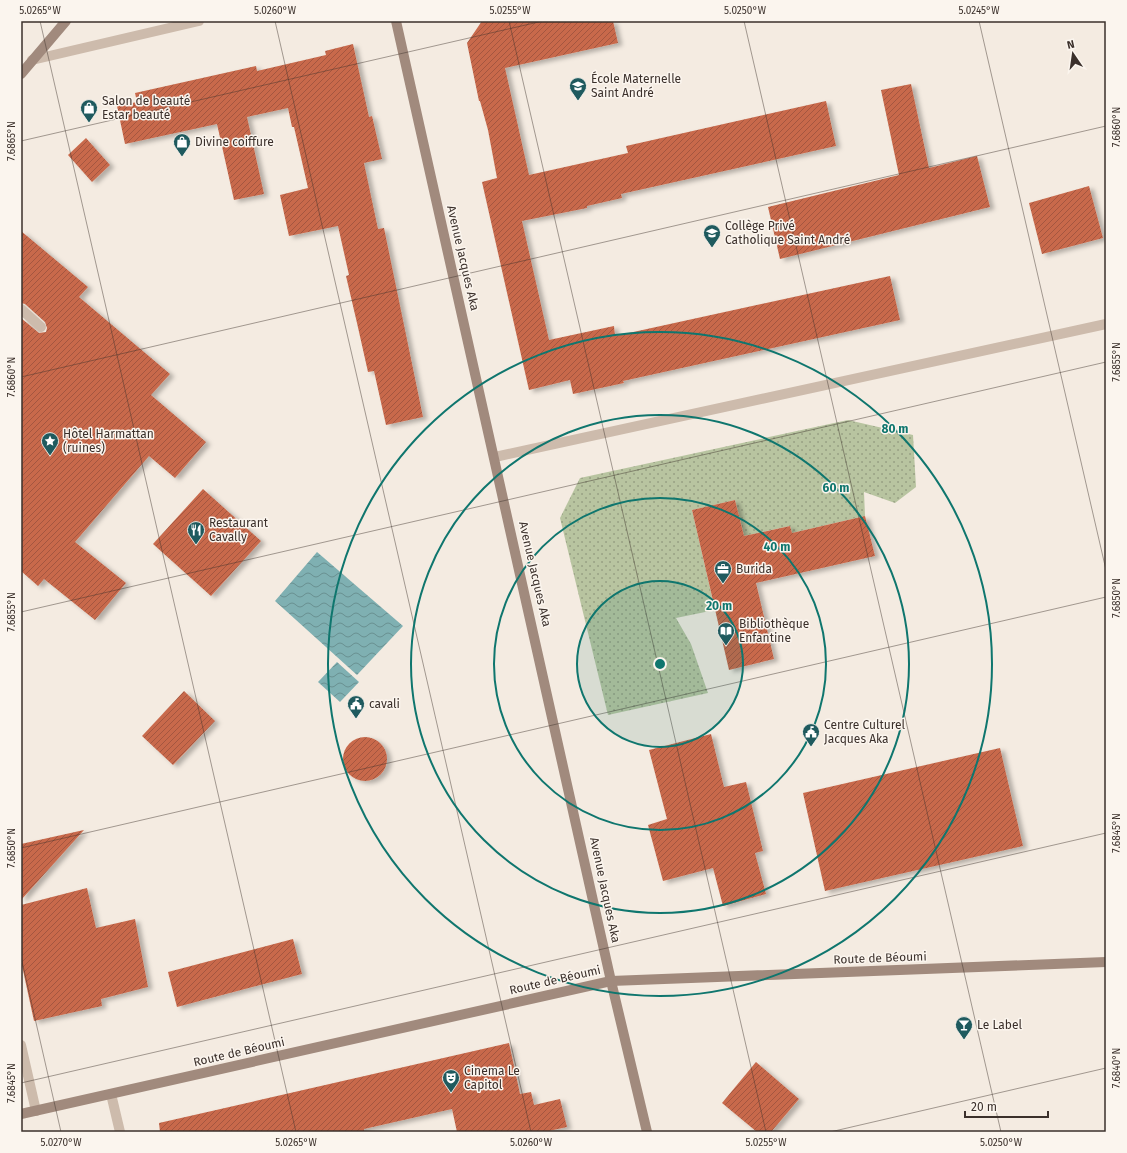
<svg xmlns="http://www.w3.org/2000/svg" width="1127" height="1153" viewBox="0 0 1127 1153" font-family="'Fira Sans',sans-serif">
	<defs>
		<pattern id="grass-dots" width="8" height="8" patternUnits="userSpaceOnUse"><rect width="8" height="8" fill="#b8c4a0"/><path d="M2 2h.1M6 6h.1" fill="none" stroke="#97a083" stroke-width="1.8" stroke-linecap="round"/></pattern>
		<pattern id="water-waves" width="16" height="10" patternUnits="userSpaceOnUse"><rect width="16" height="10" fill="#7fb0b2"/><path d="M0 5q4-4 8 0t8 0" fill="none" stroke="#699091"/></pattern>
		<pattern id="building-hatch" width="6" height="6" patternUnits="userSpaceOnUse"><rect width="6" height="6" fill="#c8694b"/><path d="M-1 1l2-2M0 6l6-6M5 7l2-2" fill="none" stroke="#a4573f"/></pattern>
		<filter id="shadow"><feDropShadow dx="4.5" dy="2.5" stdDeviation="2" flood-color="#0004"/></filter>
	</defs>
	<rect width="100%" height="100%" fill="#f4ebe1"/>
	<polygon fill="url(#grass-dots)" points="848,420 913,435 916,487 895,503 864,492 865,516 792,533 790,526 744,536 735,500 692,510 715,610 676,618 691,644 708,693 608,715 560,518 580,478"/>
	<g fill="url(#water-waves)">
		<polygon points="317,552 403,626 357,675 275,601"/>
		<polygon points="337,662 359,682 340,702 318,682"/>
	</g>
	<g fill="url(#building-hatch)" filter="url(#shadow)">
		<polygon points="482,21 613,21 618,43 505,68 529,175 628,153 626,146 826,101 836,146 621,194 622,198 587,206 587,208 522,221 549,340 614,326 615,336 890,276 900,320 623,381 624,383 573,394 570,380 529,390 482,182 497,178 488,130 480,101 479,101 467,43"/>
		<polygon points="353,44 369,117 372,116 382,159 364,163 378,229 384,228 423,417 386,425 374,371 368,372 357,323 346,276 349,275 338,226 289,236 280,195 308,188 294,127 292,127 288,108 247,117 264,194 234,200 217,124 125,144 117,106 137,102 135,93 256,66 257,71 326,55 325,51"/>
		<polygon points="911,84 929,168 977,156 990,207 780,259 768,207 899,175 881,90"/>
		<polygon points="86,138 110,165 92,182 68,155"/>
		<polygon points="1089,186 1103,238 1042,254 1029,203"/>
		<polygon points="21,231 88,287 79,297 170,374 151,395 206,442 175,478 149,456 75,542 126,583 95,620 44,579 38,586 21,571 21,318 39,333 46,332 47,328 45,322 25,304 21,303"/>
		<polygon points="203,489 261,541 211,596 153,544"/>
		<polygon points="735,500 744,536 790,526 792,533 865,516 875,556 756,583 774,659 729,670 692,510"/>
		<polygon points="184,691 215,721 173,765 142,736"/>
		<polygon points="711,734 724,787 746,782 763,851 755,853 766,894 723,906 713,868 663,881 648,825 667,819 649,750"/>
		<circle cx="365" cy="759" r="22"/>
		<polygon points="1000,748 1023,846 825,891 803,793"/>
		<polygon points="84,830 21,900 21,844"/>
		<polygon points="87,888 96,928 135,919 148,987 101,999 102,1006 34,1021 21,961 21,905"/>
		<polygon points="293,939 302,974 177,1007 168,972"/>
		<polygon points="509,1043 520,1094 531,1092 534,1105 560,1099 567,1127 544,1132 457,1132 452,1109 364,1129 364,1132 160,1132 159,1123"/>
		<polygon points="756,1062 799,1099 771,1132 757,1132 722,1103"/>
	</g>
	<g fill="none" stroke-linecap="round" stroke-linejoin="round">
		<g stroke="#cdbbac" stroke-width="10">
			<polyline points="32,60 199,21"/>
			<polyline points="21,309 41,327"/>
			<polyline points="495,457 1106,324"/>
			<polyline points="21,1045 36,1111"/>
			<polyline points="111,1094 120,1132"/>
		</g>
		<g stroke="#a18a7d" stroke-width="10">
			<polyline points="396,21 611,981 647,1132"/>
			<polyline points="21,74 66,21"/>
			<polyline points="21,1114 611,981 1106,962"/>
		</g>
	</g>
	<path fill="none" stroke="#3b302b" stroke-width="1" stroke-opacity="0.45" d="M 40,21 L 296,1132M 275,21 L 531,1132M 509,21 L 766,1132M 744,21 L 1001,1132M 979,21 L 1106,570M 21,141 L 543,21M 21,377 L 1106,126M 21,612 L 1106,362M 21,848 L 1106,597M 21,957 L 61,1132M 21,1083 L 1106,833M 830,1132 L 1106,1068"/>
	<circle cx="660" cy="664" r="83" fill="#0f766e" fill-opacity=".12"/>
	<g fill="none" stroke="#0f766e" stroke-width="2">
		<circle cx="660" cy="664" r="83"/>
		<circle cx="660" cy="664" r="166"/>
		<circle cx="660" cy="664" r="249"/>
		<circle cx="660" cy="664" r="332"/>
	</g>
	<defs>
		<g id="school-pin" transform="scale(0.9)"><path d="M0 17L-7.5 6A9.5 9.5 0 1 1 7.5 6Z" fill="#1f5a5e" stroke="#fbf5ee"/><path d="M0-5L7-2L0 1L-7-2ZM-4 1L0 2.5L4 1V4Q0 6-4 4Z" fill="#fff"/></g>
		<g id="shop-pin" transform="scale(0.9)"><path d="M0 17L-7.5 6A9.5 9.5 0 1 1 7.5 6Z" fill="#1f5a5e" stroke="#fbf5ee"/><path d="M-5-2.5h2.3a2.7 3.5 0 0 1 5.4 0H5L5.5 6h-11ZM-1.5-2.5h3a1.5 2.3 0 0 0-3 0Z" fill="#fff"/></g>
		<g id="sight-pin" transform="scale(0.9)"><path d="M0 17L-7.5 6A9.5 9.5 0 1 1 7.5 6Z" fill="#1f5a5e" stroke="#fbf5ee"/><path d="M0-6L1.8-2.2L6-1.7L2.9 1.2L3.7 5.4L0 3.3L-3.7 5.4L-2.9 1.2L-6-1.7L-1.8-2.2Z" fill="#fff"/></g>
		<g id="restaurant-pin" transform="scale(0.9)"><path d="M0 17L-7.5 6A9.5 9.5 0 1 1 7.5 6Z" fill="#1f5a5e" stroke="#fbf5ee"/><path d="M-5-6h1v4h1v-4h1v4h1v-4h1v5L-1.5 .5V6h-2V.5L-5-1ZM5-6V6H3V1.5H1.5Q1.5-4 5-6Z" fill="#fff"/></g>
		<g id="office-pin" transform="scale(0.9)"><path d="M0 17L-7.5 6A9.5 9.5 0 1 1 7.5 6Z" fill="#1f5a5e" stroke="#fbf5ee"/><path d="M-6-3h4V-5.5h4V-3h4V5H-6ZM-1-4.5V-3h2v-1.5ZM-6 0V1H6V0Z" fill="#fff"/></g>
		<g id="library-pin" transform="scale(0.9)"><path d="M0 17L-7.5 6A9.5 9.5 0 1 1 7.5 6Z" fill="#1f5a5e" stroke="#fbf5ee"/><path d="M-6-4Q-3-5.5-.7-3.5V5Q-3 3-6 4ZM6-4Q3-5.5 .7-3.5V5Q3 3 6 4Z" fill="#fff"/></g>
		<g id="civic-pin" transform="scale(0.9)"><path d="M0 17L-7.5 6A9.5 9.5 0 1 1 7.5 6Z" fill="#1f5a5e" stroke="#fbf5ee"/><path d="M-.6-6.5H3V-4.5H.6V-3L4-1V1h2V6H-6V1h2V-1L-.6-3ZM-1.2 2.5V6h2.4V2.5Z" fill="#fff"/></g>
		<g id="bar-pin" transform="scale(0.9)"><path d="M0 17L-7.5 6A9.5 9.5 0 1 1 7.5 6Z" fill="#1f5a5e" stroke="#fbf5ee"/><path d="M-6-5H6L.8 .8V4.5H3.5V6h-7V4.5H-.8V.8Z" fill="#fff"/></g>
		<g id="theatre-pin" transform="scale(0.9)"><path d="M0 17L-7.5 6A9.5 9.5 0 1 1 7.5 6Z" fill="#1f5a5e" stroke="#fbf5ee"/><path d="M-5-5.5Q0-4 5-5.5V0Q5 5 0 6Q-5 5-5 0ZM-3.3-2.5H-1v1.5H-3.3ZM1-2.5H3.3v1.5H1ZM-2.8 1Q0 5.5 2.8 1Z" fill="#fff"/></g>
	</defs>
	<g fill-rule="evenodd">
		<use href="#school-pin" x="578" y="86"/>
		<use href="#shop-pin" x="89" y="108"/>
		<use href="#shop-pin" x="182" y="142"/>
		<use href="#school-pin" x="712" y="233"/>
		<use href="#sight-pin" x="50" y="441"/>
		<use href="#restaurant-pin" x="196" y="530"/>
		<use href="#office-pin" x="723" y="569"/>
		<use href="#library-pin" x="726" y="631"/>
		<use href="#civic-pin" x="356" y="704"/>
		<use href="#civic-pin" x="811" y="732"/>
		<use href="#bar-pin" x="964" y="1025"/>
		<use href="#theatre-pin" x="451" y="1078"/>
	</g>
	<g text-anchor="middle" dominant-baseline="central" stroke-width="3" stroke-linejoin="round" paint-order="stroke">
		<g font-size="12" fill="#3b302b" stroke="#fbf5ee" text-anchor="start">
			<text x="591" y="79">École Maternelle<tspan x="591" dy="14">Saint André</tspan></text>
			<text x="102" y="101">Salon de beauté<tspan x="102" dy="14">Estar beauté</tspan></text>
			<text x="195" y="142">Divine coiffure</text>
			<text x="725" y="226">Collège Privé<tspan x="725" dy="14">Catholique Saint André</tspan></text>
			<text x="63" y="434">Hôtel Harmattan<tspan x="63" dy="14">(ruines)</tspan></text>
			<text x="209" y="523">Restaurant<tspan x="209" dy="14">Cavally</tspan></text>
			<text x="736" y="569">Burida</text>
			<text x="739" y="624">Bibliothèque<tspan x="739" dy="14">Enfantine</tspan></text>
			<text x="369" y="704">cavali</text>
			<text x="824" y="725">Centre Culturel<tspan x="824" dy="14">Jacques Aka</tspan></text>
			<text x="977" y="1025">Le Label</text>
			<text x="464" y="1071">Cinema Le<tspan x="464" dy="14">Capitol</tspan></text>
		</g>
		<g font-size="12" fill="#3b302b" stroke="#fbf5ee">
			<text transform="translate(463 258) rotate(77)">Avenue Jacques Aka</text>
			<text transform="translate(535 574) rotate(77)">Avenue Jacques Aka</text>
			<text transform="translate(605 890) rotate(78)">Avenue Jacques Aka</text>
			<text transform="translate(880 958) rotate(-2)">Route de Béoumi</text>
			<text transform="translate(555 980) rotate(-13)">Route de Béoumi</text>
			<text transform="translate(239 1052) rotate(-13)">Route de Béoumi</text>
		</g>
	</g>
	<circle cx="660" cy="664" r="6" fill="#0f766e" stroke="#fbf5ee" stroke-width="2"/>
	<g font-size="12" text-anchor="middle" font-weight="bold" fill="#0f766e" stroke="#fbf5ee" stroke-width="3" stroke-linejoin="round" paint-order="stroke">
		<text x="895" y="433">80 m</text>
		<text x="836" y="492">60 m</text>
		<text x="777" y="551">40 m</text>
		<text x="719" y="610">20 m</text>
	</g>
	<rect width="1127" height="1153" fill="none" stroke="#fbf5ee" stroke-width="44"/>
	<g transform="translate(1073 54) rotate(347)" stroke="#fbf5ee" stroke-width="3" paint-order="stroke">
	<path d="M0-3L7 15L0 10L-7 15Z" fill="#3b302b"/>
	<text y="-6" font-size="11" font-weight="bold" text-anchor="middle" fill="#3b302b">N</text>
	</g>
	<path d="M965 1111v6h83v-6" fill="none" stroke="#3b302b" stroke-width="2"/>
	<text x="971" y="1111" font-size="12" fill="#3b302b" stroke="#fbf5ee" stroke-width="3" paint-order="stroke">20 m</text>
	<rect x="22" y="22" width="1083" height="1109" fill="none" stroke="#3b302b" stroke-width="1.5"/>
	<g font-size="10" text-anchor="middle" fill="#3b302b">
		<text x="40" y="14">5.0265°W</text>
		<text x="275" y="14">5.0260°W</text>
		<text x="510" y="14">5.0255°W</text>
		<text x="745" y="14">5.0250°W</text>
		<text x="979" y="14">5.0245°W</text>
		<text transform="translate(1116 127) rotate(-90)" y="4">7.6860°N</text>
		<text transform="translate(11 141) rotate(-90)" y="4">7.6865°N</text>
		<text transform="translate(1116 362) rotate(-90)" y="4">7.6855°N</text>
		<text transform="translate(11 377) rotate(-90)" y="4">7.6860°N</text>
		<text transform="translate(1116 598) rotate(-90)" y="4">7.6850°N</text>
		<text transform="translate(11 612) rotate(-90)" y="4">7.6855°N</text>
		<text transform="translate(1116 833) rotate(-90)" y="4">7.6845°N</text>
		<text transform="translate(11 848) rotate(-90)" y="4">7.6850°N</text>
		<text transform="translate(1116 1068) rotate(-90)" y="4">7.6840°N</text>
		<text transform="translate(11 1083) rotate(-90)" y="4">7.6845°N</text>
		<text x="61" y="1146">5.0270°W</text>
		<text x="296" y="1146">5.0265°W</text>
		<text x="531" y="1146">5.0260°W</text>
		<text x="766" y="1146">5.0255°W</text>
		<text x="1001" y="1146">5.0250°W</text>
	</g>
</svg>
